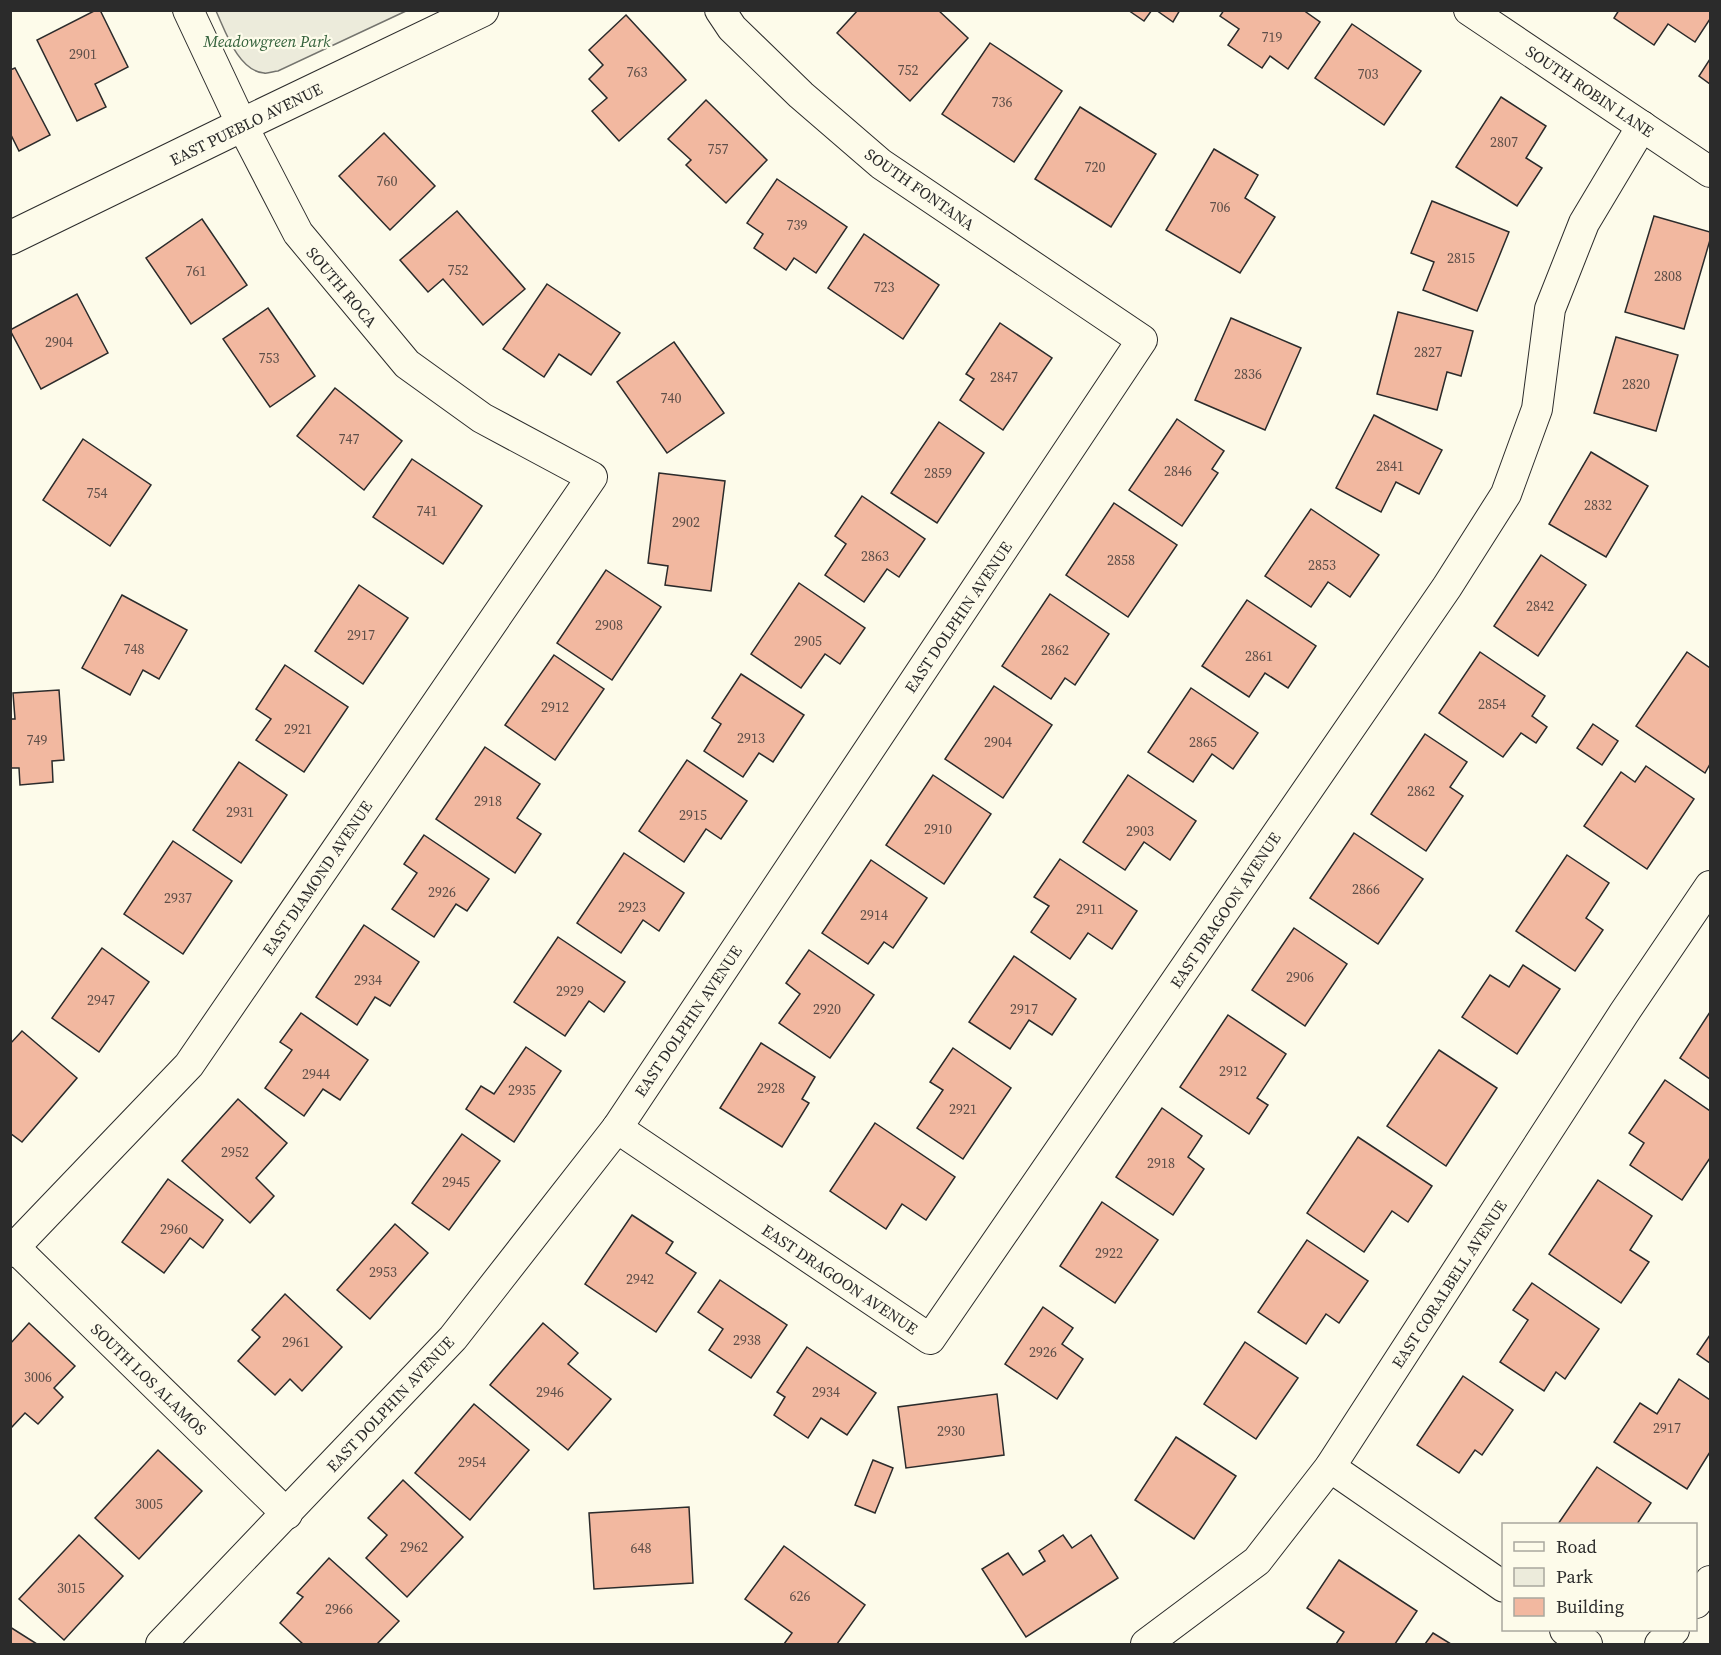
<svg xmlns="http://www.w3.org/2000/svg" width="1721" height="1655" viewBox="0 0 1721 1655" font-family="'Source Serif 4',serif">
	<rect width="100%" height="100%" fill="#fdfbea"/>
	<path fill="#ecebdb" stroke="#74746e" stroke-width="1.5" d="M 216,11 L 406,11 L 278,71 C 274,71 268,74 264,73 C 238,71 225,30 216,11 Z"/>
	<g fill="#f2b8a0" stroke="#2b2b2b" stroke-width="1.5">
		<polygon points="96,10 100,10 128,67 95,84 106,107 77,121 37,40"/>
		<polygon points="858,10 938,10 968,38 910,101 837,33"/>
		<polygon points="1128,10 1152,10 1144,21"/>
		<polygon points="1156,10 1180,10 1173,22"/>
		<polygon points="1224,10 1303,10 1320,22 1288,69 1270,56 1262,68 1228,45 1239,29 1220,16"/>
		<polygon points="1619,10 1710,10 1710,19 1695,42 1668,24 1654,45 1614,18"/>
		<polygon points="626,15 686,80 619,141 592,111 607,98 589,79 603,65 589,50"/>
		<polygon points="1352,24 1421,71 1384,125 1315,78"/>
		<polygon points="990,43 1062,91 1014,162 942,114"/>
		<polygon points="1710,59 1710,84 1699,76"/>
		<polygon points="15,68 50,135 19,151 10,133 10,70"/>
		<polygon points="1501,97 1546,126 1526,158 1542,168 1517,206 1456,167"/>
		<polygon points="706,100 767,160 726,203 686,165 691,160 668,139"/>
		<polygon points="1080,107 1156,154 1111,227 1035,179"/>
		<polygon points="384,133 435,186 390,230 339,176"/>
		<polygon points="1214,149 1258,175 1245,198 1275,217 1240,273 1166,230"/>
		<polygon points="777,179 847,227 816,273 794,258 786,270 754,248 763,234 747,223"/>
		<polygon points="1432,201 1509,232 1477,311 1423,290 1434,262 1411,253"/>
		<polygon points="457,211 525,289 483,325 443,279 428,292 400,260"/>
		<polygon points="1654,216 1710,232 1710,240 1684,329 1625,312"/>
		<polygon points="202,219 247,285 191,324 146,258"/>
		<polygon points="864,234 939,285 903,339 828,288"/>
		<polygon points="547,284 620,333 591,375 559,354 544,377 503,349"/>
		<polygon points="77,294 108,353 41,389 10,330"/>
		<polygon points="268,308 315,376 270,407 223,339"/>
		<polygon points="1398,312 1473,331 1461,376 1447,372 1437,410 1377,394"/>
		<polygon points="1231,318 1301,348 1265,430 1195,400"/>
		<polygon points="1000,323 1052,358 1003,430 960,400 974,379 966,374"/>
		<polygon points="1616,337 1678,355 1656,431 1594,413"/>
		<polygon points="674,342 724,413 667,453 617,382"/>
		<polygon points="335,388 402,441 364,490 297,436"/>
		<polygon points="1374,415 1442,450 1419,494 1396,482 1381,512 1336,488"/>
		<polygon points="1177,419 1224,451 1212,469 1218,473 1182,526 1129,490"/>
		<polygon points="939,422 984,453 937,523 891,493"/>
		<polygon points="83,439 151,485 110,546 43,500"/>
		<polygon points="1591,452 1648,486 1606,557 1549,524"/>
		<polygon points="412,459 482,506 443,564 373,517"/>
		<polygon points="659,473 725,481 711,591 665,585 668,566 648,563"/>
		<polygon points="862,496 925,539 899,577 887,569 864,602 825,575 846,544 835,536"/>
		<polygon points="1114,503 1177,545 1128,617 1066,575"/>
		<polygon points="1311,509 1379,555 1350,597 1328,582 1311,607 1265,576"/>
		<polygon points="1541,555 1586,585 1538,656 1494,626"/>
		<polygon points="606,570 661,607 612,680 557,643"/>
		<polygon points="799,583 865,628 840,664 825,654 801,688 751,654"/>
		<polygon points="359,585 408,618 363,684 315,651"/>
		<polygon points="1050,594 1109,634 1075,685 1065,678 1051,699 1002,666"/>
		<polygon points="122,595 187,630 159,679 143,670 130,695 82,668"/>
		<polygon points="1247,600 1316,646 1288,688 1265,673 1249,697 1202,666"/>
		<polygon points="1480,652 1545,696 1532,716 1547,727 1536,743 1521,733 1503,757 1439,713"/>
		<polygon points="1687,652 1710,668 1710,764 1705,773 1636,726"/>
		<polygon points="554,655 604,689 555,760 505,725"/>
		<polygon points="285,665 348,707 304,772 256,740 271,719 256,709"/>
		<polygon points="741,674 804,715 773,762 759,753 743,777 704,751 721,724 712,718"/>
		<polygon points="994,686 1052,725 1003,798 945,759"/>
		<polygon points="1191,688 1258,733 1233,769 1212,754 1193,782 1148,752"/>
		<polygon points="59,690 64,760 52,761 53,782 20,785 19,768 10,768 10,719 15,719 13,693"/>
		<polygon points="1593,724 1618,741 1602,765 1577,748"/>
		<polygon points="1425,734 1467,762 1450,787 1463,796 1426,851 1371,814"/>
		<polygon points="485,747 540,784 517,818 541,834 515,873 436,819"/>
		<polygon points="687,760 747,801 721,839 706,829 684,862 639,831"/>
		<polygon points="239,762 287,795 241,863 193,830"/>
		<polygon points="1646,766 1694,799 1647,869 1584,826 1621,772 1635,782"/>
		<polygon points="933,775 991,814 944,884 886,845"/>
		<polygon points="1128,775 1196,821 1170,860 1144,842 1125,870 1083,842"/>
		<polygon points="1354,833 1423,879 1378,944 1310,898"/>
		<polygon points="424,835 489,879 467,911 456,904 434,937 392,909 417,873 404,864"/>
		<polygon points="173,841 232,881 183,954 124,914"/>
		<polygon points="624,853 684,893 659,931 643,920 621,953 577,923"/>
		<polygon points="1567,855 1609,883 1586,918 1603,930 1575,971 1516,931"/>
		<polygon points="1060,859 1137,911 1112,949 1088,933 1070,959 1031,932 1049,906 1034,897"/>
		<polygon points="871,860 927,898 893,948 884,942 868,964 822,933"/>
		<polygon points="364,925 419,962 390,1006 375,997 357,1025 316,997"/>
		<polygon points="1294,928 1347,964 1305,1026 1252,990"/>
		<polygon points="558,937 625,982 604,1012 589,1001 565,1036 514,1002"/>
		<polygon points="102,948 149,982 99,1052 52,1018"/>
		<polygon points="809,950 874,995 830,1058 779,1023 800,994 786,983"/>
		<polygon points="1014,956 1076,999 1052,1035 1029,1020 1010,1049 969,1022"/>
		<polygon points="1523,965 1560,989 1517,1054 1462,1017 1490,975 1509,987"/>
		<polygon points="1710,1012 1710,1079 1680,1058"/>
		<polygon points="301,1013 368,1060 340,1100 323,1089 304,1116 265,1088 292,1050 280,1042"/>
		<polygon points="1228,1015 1286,1054 1257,1098 1268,1105 1249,1134 1180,1087"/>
		<polygon points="22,1031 77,1078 22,1142 10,1133 10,1044"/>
		<polygon points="761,1043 815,1077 802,1099 809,1103 782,1147 720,1108"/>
		<polygon points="526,1047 561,1071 514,1142 466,1109 481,1086 494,1094"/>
		<polygon points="953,1048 1011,1088 963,1159 917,1128 943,1090 930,1082"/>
		<polygon points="1439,1050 1497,1088 1446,1166 1387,1126"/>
		<polygon points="1665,1080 1710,1111 1710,1158 1682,1200 1630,1165 1644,1143 1629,1133"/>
		<polygon points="238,1099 287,1143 256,1178 274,1196 250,1223 182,1161"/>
		<polygon points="1162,1108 1202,1136 1188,1157 1204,1169 1173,1215 1116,1177"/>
		<polygon points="875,1123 955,1177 926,1220 902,1204 886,1229 830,1191"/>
		<polygon points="462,1134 500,1161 449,1230 412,1203"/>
		<polygon points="1358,1137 1432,1186 1408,1222 1392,1211 1364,1252 1307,1213"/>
		<polygon points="168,1179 223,1220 203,1248 190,1238 164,1273 122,1242"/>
		<polygon points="1598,1180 1652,1216 1630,1250 1649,1262 1621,1303 1549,1254"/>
		<polygon points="1102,1202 1158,1240 1115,1303 1060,1266"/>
		<polygon points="632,1215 673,1242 666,1253 696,1273 656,1332 585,1284"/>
		<polygon points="395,1224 428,1253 370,1319 337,1290"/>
		<polygon points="1307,1240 1368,1281 1339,1323 1326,1314 1306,1344 1258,1312"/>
		<polygon points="720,1280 787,1325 751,1378 709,1350 723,1329 698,1312"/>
		<polygon points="1532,1283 1599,1329 1565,1379 1556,1372 1544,1391 1500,1362 1528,1320 1513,1310"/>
		<polygon points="285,1294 342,1347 302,1391 290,1379 275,1395 238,1361 260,1337 252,1330"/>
		<polygon points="1043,1307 1073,1328 1062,1344 1083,1359 1057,1399 1005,1364"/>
		<polygon points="29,1323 75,1366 54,1388 63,1397 38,1424 25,1413 10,1429 10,1344"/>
		<polygon points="543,1323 578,1353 568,1364 611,1399 568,1450 490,1385"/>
		<polygon points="1710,1335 1710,1363 1697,1354"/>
		<polygon points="1245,1342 1298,1378 1256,1439 1204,1404"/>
		<polygon points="807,1347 876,1393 847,1435 821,1418 808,1438 774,1415 785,1397 777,1392"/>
		<polygon points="1463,1376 1513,1410 1482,1455 1475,1450 1459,1473 1417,1445"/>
		<polygon points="1679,1379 1710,1400 1710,1452 1687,1489 1614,1442 1640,1403 1657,1414"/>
		<polygon points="997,1394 1004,1455 906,1468 898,1407"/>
		<polygon points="474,1404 529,1450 470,1520 415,1473"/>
		<polygon points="1176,1437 1236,1476 1194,1539 1135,1500"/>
		<polygon points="158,1450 202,1491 139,1559 95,1518"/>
		<polygon points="873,1460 893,1468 875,1513 855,1505"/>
		<polygon points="1597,1467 1651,1503 1637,1524 1558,1524"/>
		<polygon points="403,1480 463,1537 407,1597 366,1558 387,1535 368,1518"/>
		<polygon points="689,1507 693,1583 594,1589 589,1513"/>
		<polygon points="79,1535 123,1576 64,1640 19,1599"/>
		<polygon points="1063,1535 1072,1548 1091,1535 1118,1578 1026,1637 982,1569 1008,1553 1023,1575 1045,1561 1039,1551"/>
		<polygon points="784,1546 865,1605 837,1644 784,1644 792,1633 745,1599"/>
		<polygon points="329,1558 399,1621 377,1644 303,1644 280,1623 303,1597 297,1593"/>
		<polygon points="1339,1560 1417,1611 1395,1644 1336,1644 1344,1632 1307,1608"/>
		<polygon points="10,1627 37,1644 10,1644"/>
		<polygon points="1433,1633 1451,1644 1425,1644"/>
	</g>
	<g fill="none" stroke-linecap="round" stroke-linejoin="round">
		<g stroke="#2b2b2b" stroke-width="32">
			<g id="minor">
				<polyline points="1469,10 1710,172"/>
				<polyline points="617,1128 930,1339 1447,587 1506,494 1537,409 1550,309 1584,223 1642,126"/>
				<polyline points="10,1243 287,1514"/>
				<polyline points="10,1252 189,1065 592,477 482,418 407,364 298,233 242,125 188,10"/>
				<polyline points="1330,1467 1504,1587"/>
				<polyline points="1696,1603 1710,1581"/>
				<polyline points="1565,1630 1587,1644"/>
				<polyline points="161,1644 453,1338 617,1128 1142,340 881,164 801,95 732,28 720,10"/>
				<polyline points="1146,1644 1257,1561 1330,1467 1624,1013 1710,886"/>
				<polyline points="1660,1644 1674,1630"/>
			</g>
		</g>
		<g stroke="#2b2b2b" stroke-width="35">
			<polyline id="tertiary" points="10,238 242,125 482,10"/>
		</g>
		<use href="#minor" stroke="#fdfbea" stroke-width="30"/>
		<use href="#tertiary" stroke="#fdfbea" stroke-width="33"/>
	</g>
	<g text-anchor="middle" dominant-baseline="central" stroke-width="4.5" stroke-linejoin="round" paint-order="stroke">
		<g font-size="14" fill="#5d4e48">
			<text x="1272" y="37">719</text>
			<text x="83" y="54">2901</text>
			<text x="908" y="70">752</text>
			<text x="637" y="72">763</text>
			<text x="1368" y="74">703</text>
			<text x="1002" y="102">736</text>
			<text x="1504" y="142">2807</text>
			<text x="718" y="149">757</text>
			<text x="1095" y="167">720</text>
			<text x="387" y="181">760</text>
			<text x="1220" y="207">706</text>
			<text x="797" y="225">739</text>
			<text x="1461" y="258">2815</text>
			<text x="458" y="270">752</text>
			<text x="196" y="271">761</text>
			<text x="1668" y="276">2808</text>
			<text x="884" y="287">723</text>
			<text x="59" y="342">2904</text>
			<text x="1428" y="352">2827</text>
			<text x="269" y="358">753</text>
			<text x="1248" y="374">2836</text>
			<text x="1004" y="377">2847</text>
			<text x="1636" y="384">2820</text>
			<text x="671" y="398">740</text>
			<text x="349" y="439">747</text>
			<text x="1390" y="466">2841</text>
			<text x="1178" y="471">2846</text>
			<text x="938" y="473">2859</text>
			<text x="97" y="493">754</text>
			<text x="1598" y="505">2832</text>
			<text x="427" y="511">741</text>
			<text x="686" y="522">2902</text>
			<text x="875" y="556">2863</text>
			<text x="1121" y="560">2858</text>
			<text x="1322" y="565">2853</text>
			<text x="1540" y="606">2842</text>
			<text x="609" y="625">2908</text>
			<text x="361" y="635">2917</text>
			<text x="808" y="641">2905</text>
			<text x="134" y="649">748</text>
			<text x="1055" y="650">2862</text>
			<text x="1259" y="656">2861</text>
			<text x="1492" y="704">2854</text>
			<text x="555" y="707">2912</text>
			<text x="298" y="729">2921</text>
			<text x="751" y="738">2913</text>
			<text x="37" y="740">749</text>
			<text x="998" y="742">2904</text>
			<text x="1203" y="742">2865</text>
			<text x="1421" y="791">2862</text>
			<text x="488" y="801">2918</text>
			<text x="240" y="812">2931</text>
			<text x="693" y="815">2915</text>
			<text x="938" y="829">2910</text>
			<text x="1140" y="831">2903</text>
			<text x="1366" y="889">2866</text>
			<text x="442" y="892">2926</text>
			<text x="178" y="898">2937</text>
			<text x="632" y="907">2923</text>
			<text x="1090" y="909">2911</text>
			<text x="874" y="915">2914</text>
			<text x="1300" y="977">2906</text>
			<text x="368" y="980">2934</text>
			<text x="570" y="991">2929</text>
			<text x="101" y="1000">2947</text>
			<text x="827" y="1009">2920</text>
			<text x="1024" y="1009">2917</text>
			<text x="1233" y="1071">2912</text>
			<text x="316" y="1074">2944</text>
			<text x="771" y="1088">2928</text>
			<text x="522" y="1090">2935</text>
			<text x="963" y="1109">2921</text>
			<text x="235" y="1152">2952</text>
			<text x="1161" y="1163">2918</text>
			<text x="456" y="1182">2945</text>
			<text x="174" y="1229">2960</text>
			<text x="1109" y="1253">2922</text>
			<text x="383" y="1272">2953</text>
			<text x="640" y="1279">2942</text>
			<text x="747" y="1340">2938</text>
			<text x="296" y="1342">2961</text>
			<text x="1043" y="1352">2926</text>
			<text x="38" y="1377">3006</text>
			<text x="550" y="1392">2946</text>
			<text x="826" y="1392">2934</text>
			<text x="1667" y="1428">2917</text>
			<text x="951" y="1431">2930</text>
			<text x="472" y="1462">2954</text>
			<text x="149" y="1504">3005</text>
			<text x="414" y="1547">2962</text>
			<text x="641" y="1548">648</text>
			<text x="71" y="1588">3015</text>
			<text x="800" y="1596">626</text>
			<text x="339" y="1609">2966</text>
		</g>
		<g font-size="16" font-style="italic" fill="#34623c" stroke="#fdfbea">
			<text x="267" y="41">Meadowgreen Park</text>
		</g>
		<g font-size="16" fill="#2b2b2b" stroke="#fdfbea">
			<text transform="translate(1590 91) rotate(34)">SOUTH ROBIN LANE</text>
			<text transform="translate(246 124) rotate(-26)">EAST PUEBLO AVENUE</text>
			<text transform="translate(920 189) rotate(35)">SOUTH FONTANA</text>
			<text transform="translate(342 287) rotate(50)">SOUTH ROCA</text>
			<text transform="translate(958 617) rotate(-56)">EAST DOLPHIN AVENUE</text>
			<text transform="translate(317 878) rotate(-56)">EAST DIAMOND AVENUE</text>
			<text transform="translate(1225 910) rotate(-56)">EAST DRAGOON AVENUE</text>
			<text transform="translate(688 1021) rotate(-56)">EAST DOLPHIN AVENUE</text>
			<text transform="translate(840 1279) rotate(34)">EAST DRAGOON AVENUE</text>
			<text transform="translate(1449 1284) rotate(-57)">EAST CORALBELL AVENUE</text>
			<text transform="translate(149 1379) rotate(44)">SOUTH LOS ALAMOS</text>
			<text transform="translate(390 1404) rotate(-47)">EAST DOLPHIN AVENUE</text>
		</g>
	</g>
	<rect width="1721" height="1655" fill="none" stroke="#2b2b2b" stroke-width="24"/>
	<rect x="1502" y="1523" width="195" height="108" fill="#fdfbea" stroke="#a9a89e" stroke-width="1.5"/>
	<rect x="1514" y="1542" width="30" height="9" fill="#fdfbea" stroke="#a9a89e" stroke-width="1.5"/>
	<text x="1556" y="1553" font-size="18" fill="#2b2b2b">Road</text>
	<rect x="1514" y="1568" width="30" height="18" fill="#ecebdb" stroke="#a9a89e" stroke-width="1.5"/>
	<text x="1556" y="1583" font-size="18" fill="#2b2b2b">Park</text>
	<rect x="1514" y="1598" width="30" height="18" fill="#f2b8a0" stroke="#a9a89e" stroke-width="1.5"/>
	<text x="1556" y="1613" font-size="18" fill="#2b2b2b">Building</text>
</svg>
